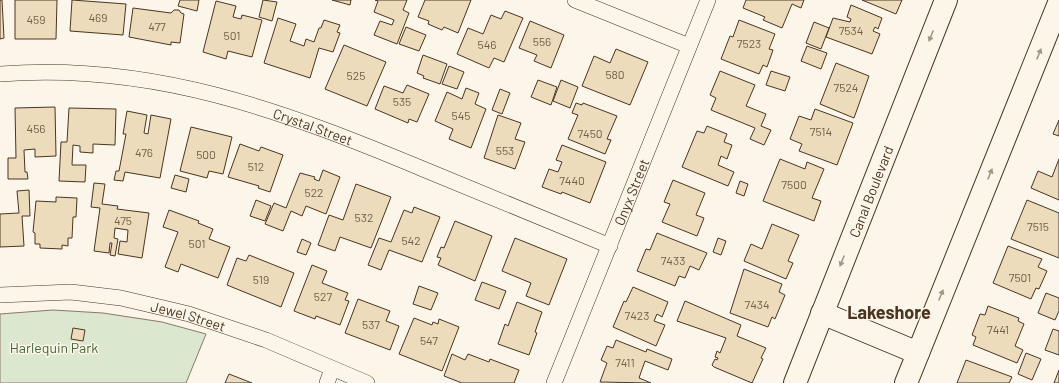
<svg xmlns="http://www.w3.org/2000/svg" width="1059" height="383" viewBox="0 0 1059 383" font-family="Barlow,sans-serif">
	<rect width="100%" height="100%" fill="#fbf6e9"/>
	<polygon fill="#dce7d0" stroke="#887966" points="53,310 103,313 162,322 206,334 186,383 0,383 0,314"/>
	<g fill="#ecdcbc" stroke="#4a3520">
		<polygon points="0,0 2,0 4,38 0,39"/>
		<polygon points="15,0 57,0 56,39 15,39"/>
		<polygon points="72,0 126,4 123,35 70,31"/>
		<polygon points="180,0 199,0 197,11 178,6"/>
		<polygon points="263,0 277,2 272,21 259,17"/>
		<polygon points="332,0 351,0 350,5"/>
		<polygon points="375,0 407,0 403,10 409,13 397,44 374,35 380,21 392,25 394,20 374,12 378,1"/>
		<polygon points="425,0 471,0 458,33 444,27 442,30 428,24 429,21 418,17"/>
		<polygon points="746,0 804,0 801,8 792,4 782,28 763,20 765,17 743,8"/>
		<polygon points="862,0 902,0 896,14"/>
		<polygon points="216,1 236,6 233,17 241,19 242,15 262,20 252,57 228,51 226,59 203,52"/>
		<polygon points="851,5 882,18 878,29 875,27 873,31 880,34 872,54 826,37 833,18 850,22 851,19 847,17"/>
		<polygon points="133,8 171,13 174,10 179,10 181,13 184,14 180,43 171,42 171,45 129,37"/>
		<polygon points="505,11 523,18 504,62 494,58 489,68 457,54 468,28 483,34 491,15 501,19"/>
		<polygon points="278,18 296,24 290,41 304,46 306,39 314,42 319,28 321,28 324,20 340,25 337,32 340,33 333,52 319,48 310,78 264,63"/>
		<polygon points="739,20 775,34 769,49 773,50 767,67 763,65 759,74 721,59 730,36 733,37"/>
		<polygon points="530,21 564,35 551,68 534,61 537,55 519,48"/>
		<polygon points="814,22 829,28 821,49 806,43"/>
		<polygon points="406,27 426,35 419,51 399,44"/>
		<polygon points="344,45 386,62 367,106 325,89"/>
		<polygon points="807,46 827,53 821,69 801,61"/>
		<polygon points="616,49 648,62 630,105 582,86 594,56 610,63"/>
		<polygon points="423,55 447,64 440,84 423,78 424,76 417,73"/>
		<polygon points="836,63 869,76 854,118 820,104"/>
		<polygon points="449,66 464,72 457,89 442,84"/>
		<polygon points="720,71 755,85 746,106 766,114 761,126 771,130 764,145 750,139 755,128 711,110 716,98 710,95"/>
		<polygon points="771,71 790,77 785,91 766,85"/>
		<polygon points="538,80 557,87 551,105 531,97"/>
		<polygon points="561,80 578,87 570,108 553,101"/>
		<polygon points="407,85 429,94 417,122 409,119 408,123 375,109 384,86 403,93"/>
		<polygon points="466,88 479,93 475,104 486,109 471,148 449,139 453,129 435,121 447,92 462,99"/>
		<polygon points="500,89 510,93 502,114 492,110"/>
		<polygon points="576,103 582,105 583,103 617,116 607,139 611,140 605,154 568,139 578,115 572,113"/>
		<polygon points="55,107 56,156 35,157 35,149 24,150 25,172 27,172 28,179 8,179 8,158 16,158 15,108"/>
		<polygon points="69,108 116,109 115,145 93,144 93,153 80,152 80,146 73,145 72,165 86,165 85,182 59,181 61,142 67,142"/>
		<polygon points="815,109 853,123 837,165 799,151 802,144 790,139 799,116 811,120"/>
		<polygon points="127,111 147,115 144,133 148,134 151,115 171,119 160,178 125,172 123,181 114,180 116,171 119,171 126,134 123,134"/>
		<polygon points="498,115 521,123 515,139 525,142 515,169 484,158"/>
		<polygon points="1059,120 1059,136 1053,134"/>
		<polygon points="707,126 727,134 724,142 732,145 727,159 721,156 718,165 734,172 728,186 682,167 697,131 704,133"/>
		<polygon points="191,127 232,137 223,174 209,171 207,178 180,171"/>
		<polygon points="240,144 259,151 261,147 283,155 270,192 258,188 259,186 228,177"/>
		<polygon points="562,145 606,162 590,203 562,192 561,194 542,187 549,169 558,172 562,162 556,160"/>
		<polygon points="780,159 805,169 807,162 824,169 812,198 821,201 814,221 763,201"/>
		<polygon points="1059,159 1059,200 1031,188 1038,171 1052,177"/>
		<polygon points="323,170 340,177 326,214 306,206 302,216 291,211 283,231 265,224 274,203 286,208 300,173 315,177 314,179 319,181"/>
		<polygon points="175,175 189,179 186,192 171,188"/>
		<polygon points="673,180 705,193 696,215 704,218 697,236 662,222 670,204 664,202"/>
		<polygon points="740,181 748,184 744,196 736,193"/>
		<polygon points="94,183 105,184 102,204 118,206 117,209 149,213 142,258 118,254 120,241 127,242 128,230 115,228 114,238 118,239 115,256 110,255 112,243 110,243 109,253 94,251 100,208 91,207"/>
		<polygon points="356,184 391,197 371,248 340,237 335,251 318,245 329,215 343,220"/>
		<polygon points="29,190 30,216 22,216 24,246 0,247 0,214 19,213 17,191"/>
		<polygon points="56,197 77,198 76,217 73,217 72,238 68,238 68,246 62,245 62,249 40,248 40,244 35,244 35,233 33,232 36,201 56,202"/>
		<polygon points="256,200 271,206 265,221 250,216"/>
		<polygon points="1027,200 1059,213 1059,258 1011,239"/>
		<polygon points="414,207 440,217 422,262 389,250 381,270 368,265 379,238 391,242 404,210 412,213"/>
		<polygon points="169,210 199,221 198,223 213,229 209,239 230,247 218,278 181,264 178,272 165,267 178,232 163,227"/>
		<polygon points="455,221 492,236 475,281 438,265 441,258 437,257 441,247 444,248"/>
		<polygon points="772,224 799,235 788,261 793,263 786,279 744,261 751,244 762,249"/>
		<polygon points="657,233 707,253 699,270 690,266 685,278 679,276 675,286 637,271 646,249 650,250"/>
		<polygon points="515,238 567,259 549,305 526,296 531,283 502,271"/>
		<polygon points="718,238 726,241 721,255 713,252"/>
		<polygon points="302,239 311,243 306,255 297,252"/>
		<polygon points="1008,246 1042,259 1038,267 1047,271 1039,289 1036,288 1031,299 993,283"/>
		<polygon points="249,255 294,273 281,307 227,285 237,258 246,261"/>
		<polygon points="312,265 327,271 322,283 348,293 345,300 349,301 340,325 316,316 315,319 294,311"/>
		<polygon points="744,269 782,284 779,292 785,295 775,319 772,317 768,327 730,313"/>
		<polygon points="482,282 506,291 499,309 475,300"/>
		<polygon points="419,286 438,293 431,310 413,304"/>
		<polygon points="633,287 668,302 662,317 657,314 654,321 665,325 656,346 613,327 624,301 626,302"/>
		<polygon points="1046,293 1059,298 1059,311 1055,320 1038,313"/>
		<polygon points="358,299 390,311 386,321 399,326 390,350 345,333"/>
		<polygon points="685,301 741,325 737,336 766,348 761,358 763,359 752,383 714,367 712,365 715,359 717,360 718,358 715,357 717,351 720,353 726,338 677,321"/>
		<polygon points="517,302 542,312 535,332 537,333 529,355 498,344 505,324 508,326"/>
		<polygon points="988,306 1019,318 1018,321 1024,324 1015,346 1023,350 1017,363 973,345 976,337 972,335 980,314 985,315"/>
		<polygon points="414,318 432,325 433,322 438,324 439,319 459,327 442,371 399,354"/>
		<polygon points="73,328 85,330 83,341 71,339"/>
		<polygon points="1053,329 1059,331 1059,355 1045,350"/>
		<polygon points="616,340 646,352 647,349 672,359 668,370 645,361 639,378 651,383 600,382 607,363 601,360 607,346 613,348"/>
		<polygon points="1026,353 1041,359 1032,380 1018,374"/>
		<polygon points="452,354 465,360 468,354 489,362 490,359 519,370 514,383 462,383 444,376"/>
		<polygon points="966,360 1012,377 1009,383 957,383"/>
		<polygon points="1059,370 1059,383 1054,383"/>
		<polygon points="229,374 252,383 225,383"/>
	</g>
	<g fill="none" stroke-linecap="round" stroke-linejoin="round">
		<g stroke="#4a3520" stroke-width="16">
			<g id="street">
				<polyline points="575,0 689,46"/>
				<path id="s1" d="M 0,74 C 153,62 284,111 423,169 C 485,194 547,220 610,246"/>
				<path id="s2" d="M 0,295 L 71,292 L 121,298 L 189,314 L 266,340 L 367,383"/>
				<polyline points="327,383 332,369"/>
				<path id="s3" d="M 554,383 L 708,0"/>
			</g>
		</g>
		<g stroke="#4a3520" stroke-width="24">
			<g id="secondary">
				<polyline points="822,313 918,353"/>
				<path id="s4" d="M 795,383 L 946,0"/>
				<polyline points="906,383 1059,3"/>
			</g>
		</g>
		<use href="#street" stroke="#fbf6e9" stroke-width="15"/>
		<use href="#secondary" stroke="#fbf6e9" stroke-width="22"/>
	</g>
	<defs><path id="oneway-solid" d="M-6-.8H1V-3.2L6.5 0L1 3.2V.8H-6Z"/></defs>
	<g fill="#a29684">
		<use href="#oneway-solid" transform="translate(931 36) rotate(112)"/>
		<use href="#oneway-solid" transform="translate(1039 54) rotate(-68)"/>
		<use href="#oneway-solid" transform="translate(990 174) rotate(-68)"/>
		<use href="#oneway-solid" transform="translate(842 261) rotate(112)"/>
		<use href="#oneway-solid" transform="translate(941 295) rotate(-68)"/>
	</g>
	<g text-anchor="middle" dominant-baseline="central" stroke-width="3" stroke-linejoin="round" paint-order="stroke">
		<g font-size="12" fill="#725f47">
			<text x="98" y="17">469</text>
			<text x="36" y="19">459</text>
			<text x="157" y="26">477</text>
			<text x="851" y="30">7534</text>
			<text x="232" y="35">501</text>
			<text x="542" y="41">556</text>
			<text x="749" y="43">7523</text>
			<text x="487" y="44">546</text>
			<text x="615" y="74">580</text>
			<text x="356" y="75">525</text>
			<text x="846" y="87">7524</text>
			<text x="402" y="101">535</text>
			<text x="461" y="115">545</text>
			<text x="36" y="128">456</text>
			<text x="821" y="131">7514</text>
			<text x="590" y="133">7450</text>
			<text x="505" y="150">553</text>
			<text x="144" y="152">476</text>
			<text x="206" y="154">500</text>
			<text x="256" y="166">512</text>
			<text x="572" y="180">7440</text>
			<text x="794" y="184">7500</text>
			<text x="314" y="192">522</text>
			<text x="364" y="217">532</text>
			<text x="123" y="220">475</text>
			<text x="1038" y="226">7515</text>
			<text x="411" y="240">542</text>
			<text x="197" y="243">501</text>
			<text x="673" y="260">7433</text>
			<text x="1020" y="277">7501</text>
			<text x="261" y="279">519</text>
			<text x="323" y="296">527</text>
			<text x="757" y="304">7434</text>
			<text x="637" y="315">7423</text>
			<text x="371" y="324">537</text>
			<text x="998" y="329">7441</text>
			<text x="429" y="340">547</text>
			<text x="625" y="362">7411</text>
		</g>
		<g font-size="14" fill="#4a3520" stroke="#fbf6e9">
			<text stroke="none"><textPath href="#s1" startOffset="320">Crystal Street</textPath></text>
			<text stroke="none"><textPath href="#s4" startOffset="206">Canal Boulevard</textPath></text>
			<text stroke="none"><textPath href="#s3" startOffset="206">Onyx Street</textPath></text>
			<text stroke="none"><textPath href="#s2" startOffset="191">Jewel Street</textPath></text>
		</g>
		<g font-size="14" fill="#436837" stroke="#fbf6e9">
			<text x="54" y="347">Harlequin Park</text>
		</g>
		<g font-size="18" font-weight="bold" fill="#4a3520" stroke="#fbf6e9">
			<text x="889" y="312">Lakeshore</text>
		</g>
	</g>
</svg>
